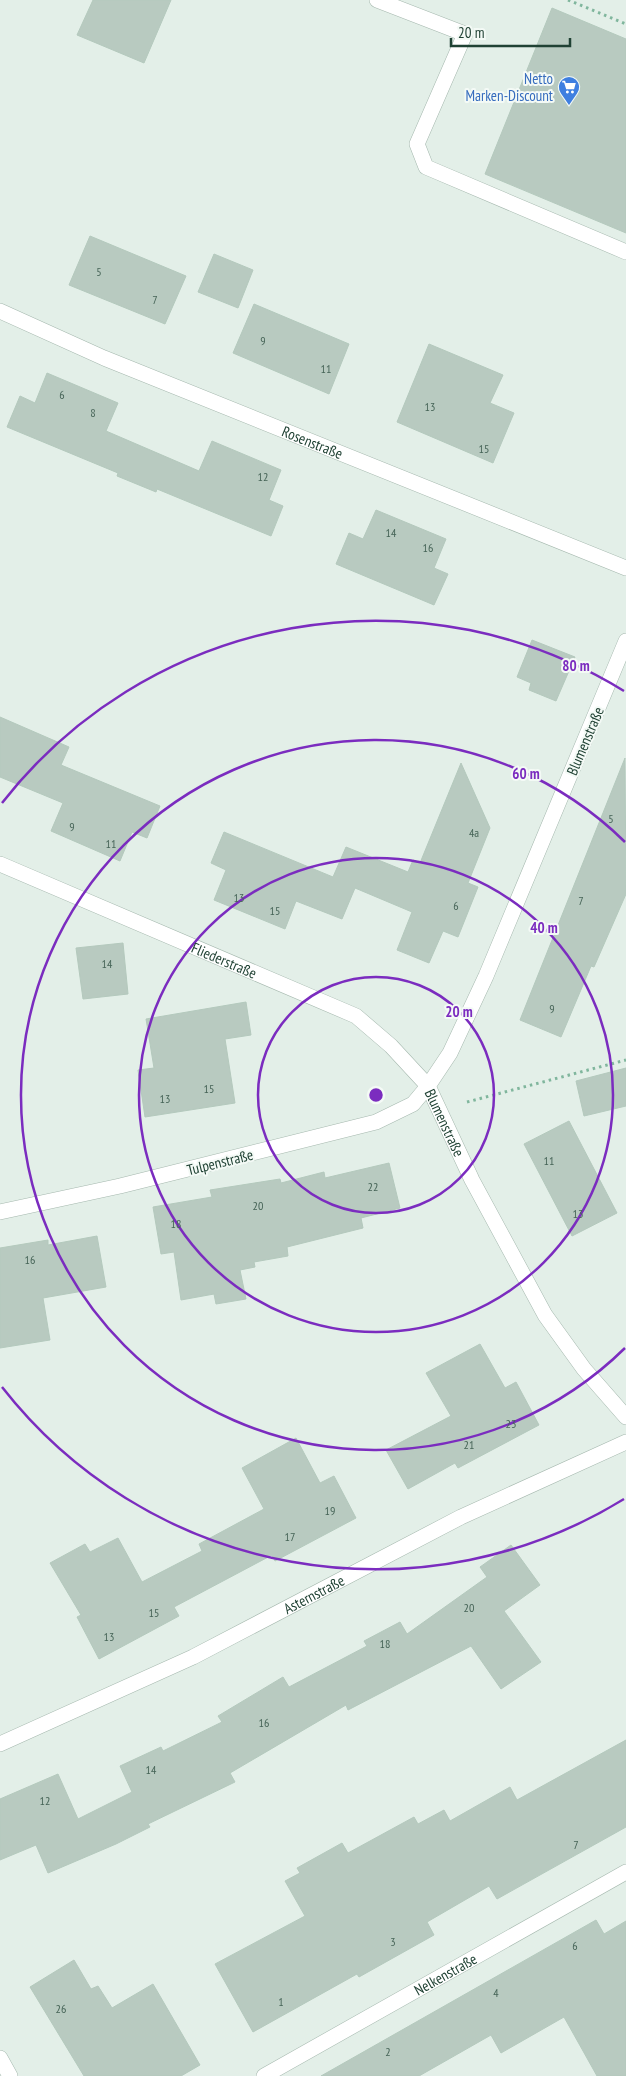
<svg xmlns="http://www.w3.org/2000/svg" width="626" height="2076" viewBox="0 0 626 2076" font-family="'PT Sans Narrow',sans-serif">
	<rect width="100%" height="100%" fill="#e3efe8"/>
	<g fill="#b8cac0" stroke="#b4c9bd">
		<polygon points="93,0 171,0 144,63 77,35"/>
		<polygon points="552,8 626,39 626,233 485,174"/>
		<polygon points="90,236 186,276 165,324 69,285"/>
		<polygon points="214,254 253,270 238,308 198,292"/>
		<polygon points="254,304 349,344 329,394 233,353"/>
		<polygon points="429,344 503,375 490,403 514,413 493,463 397,422"/>
		<polygon points="47,373 118,403 106,431 199,471 212,441 281,470 269,500 283,506 271,536 157,489 156,492 117,476 118,473 7,427 20,396 35,403"/>
		<polygon points="376,510 446,539 434,568 448,574 434,605 336,564 349,533 363,539"/>
		<polygon points="532,640 575,657 556,701 529,690 531,683 517,677"/>
		<polygon points="0,717 69,747 61,765 160,806 147,838 132,832 120,861 51,831 63,803 0,777"/>
		<polygon points="625,758 626,894 594,967 591,966 561,1037 520,1020"/>
		<polygon points="461,763 490,828 468,883 478,887 458,937 443,931 429,963 397,950 412,912 355,888 342,919 296,901 285,929 214,900 226,870 211,863 224,832 333,877 346,847 408,872 413,860 420,863"/>
		<polygon points="123,943 128,994 83,999 76,948"/>
		<polygon points="246,1002 251,1035 225,1039 235,1103 145,1117 138,1070 154,1068 146,1019"/>
		<polygon points="626,1068 626,1106 584,1116 576,1081"/>
		<polygon points="569,1121 617,1213 572,1236 524,1144"/>
		<polygon points="389,1163 400,1208 361,1218 363,1228 287,1247 288,1256 254,1262 255,1267 240,1270 246,1299 216,1304 214,1294 181,1300 174,1252 161,1254 153,1207 212,1197 210,1190 280,1179 281,1183 324,1172 325,1178"/>
		<polygon points="97,1236 106,1287 43,1298 50,1340 0,1348 0,1248 48,1240 48,1245"/>
		<polygon points="480,1344 505,1388 516,1382 539,1425 458,1468 455,1463 408,1489 386,1450 451,1416 426,1373"/>
		<polygon points="296,1438 320,1483 334,1476 356,1518 275,1561 272,1555 174,1607 179,1616 99,1659 77,1617 81,1615 50,1563 85,1544 90,1552 118,1538 142,1582 202,1551 199,1544 264,1509 242,1468"/>
		<polygon points="511,1545 540,1585 504,1611 541,1662 501,1689 471,1646 348,1710 346,1705 230,1773 235,1782 148,1824 150,1827 116,1844 48,1873 36,1845 0,1860 0,1799 58,1774 78,1819 132,1792 120,1766 161,1747 163,1751 222,1722 218,1716 283,1677 289,1687 367,1646 364,1641 400,1622 407,1634 487,1577 480,1567"/>
		<polygon points="626,1740 626,1827 497,1899 489,1886 427,1922 434,1935 359,1977 357,1974 253,2032 215,1964 305,1916 285,1881 300,1873 297,1868 342,1843 348,1853 414,1817 418,1824 444,1810 450,1821 510,1787 517,1800"/>
		<polygon points="596,1920 604,1934 626,1921 626,2076 597,2076 564,2017 501,2053 491,2035 419,2076 321,2076"/>
		<polygon points="74,1960 91,1989 98,1986 112,2008 153,1984 200,2065 181,2076 84,2076 30,1987"/>
	</g>
	<g fill="none" stroke-linecap="round" stroke-linejoin="round">
		<g stroke="#a5b8ae" stroke-width="16">
			<polyline id="lane" points="377,0 465,34 417,144 426,167 626,252"/>
		</g>
		<g stroke="#a5b8ae" stroke-width="16">
			<g id="street">
				<path id="s1" d="M 0,311 L 104,358 L 626,568"/>
				<path id="s2" d="M 626,641 L 486,976 L 450,1053 L 428,1086 L 472,1180 L 545,1315 L 584,1369 L 626,1417"/>
				<path id="s3" d="M 0,864 L 356,1016 L 391,1046 L 428,1086 L 413,1104 L 376,1122 L 120,1186 L 0,1212"/>
				<path id="s4" d="M 0,1744 L 193,1657 L 461,1517 L 626,1442"/>
				<polyline points="0,2058 10,2076"/>
				<path id="s5" d="M 264,2076 L 626,1872"/>
			</g>
		</g>
		<g stroke="#80b69d" stroke-width="3" stroke-dasharray="2.5 4" stroke-linecap="butt">
			<polyline points="568,0 626,24"/>
			<polyline points="467,1102 626,1060"/>
		</g>
		<use href="#lane" stroke="#fff" stroke-width="15"/>
		<use href="#street" stroke="#fff" stroke-width="15"/>
	</g>
	<g fill="none" stroke="#7b2cbf" stroke-width="2.5">
		<circle cx="376" cy="1095" r="118"/>
		<circle cx="376" cy="1095" r="237"/>
		<path d="M625 1348A355 355 0 1 1 625 842"/>
		<path d="M624 1499A474 474 0 0 1 2 1387M2 803A474 474 0 0 1 624 691"/>
	</g>
	<defs>
		<g id="supermarket-pin" transform="scale(1.125)"><path d="M0 17L-7.5 6A9.5 9.5 0 1 1 7.5 6Z" fill="#3f7fe0" stroke="#f4faf6"/><path d="M-6-5.5h2.5l.6 2H6L4.5 2H-2.5L-4.4-4H-6ZM-1.5 3.2a1.3 1.3 0 1 0 .1 0ZM3 3.2a1.3 1.3 0 1 0 .1 0Z" fill="#fff"/></g>
	</defs>
	<g fill-rule="evenodd">
		<use href="#supermarket-pin" x="569" y="87"/>
	</g>
	<g text-anchor="middle" dominant-baseline="central" stroke-width="4" stroke-linejoin="round" paint-order="stroke">
		<g font-size="12" fill="#466457">
			<text x="99" y="271">5</text>
			<text x="155" y="299">7</text>
			<text x="263" y="340">9</text>
			<text x="326" y="368">11</text>
			<text x="62" y="394">6</text>
			<text x="430" y="406">13</text>
			<text x="93" y="412">8</text>
			<text x="484" y="448">15</text>
			<text x="263" y="476">12</text>
			<text x="391" y="532">14</text>
			<text x="428" y="547">16</text>
			<text x="611" y="818">5</text>
			<text x="72" y="826">9</text>
			<text x="474" y="832">4a</text>
			<text x="111" y="843">11</text>
			<text x="239" y="897">13</text>
			<text x="581" y="900">7</text>
			<text x="456" y="905">6</text>
			<text x="275" y="910">15</text>
			<text x="107" y="963">14</text>
			<text x="552" y="1008">9</text>
			<text x="209" y="1088">15</text>
			<text x="165" y="1098">13</text>
			<text x="549" y="1160">11</text>
			<text x="373" y="1186">22</text>
			<text x="258" y="1205">20</text>
			<text x="578" y="1213">13</text>
			<text x="176" y="1223">18</text>
			<text x="30" y="1259">16</text>
			<text x="511" y="1423">23</text>
			<text x="469" y="1444">21</text>
			<text x="330" y="1510">19</text>
			<text x="290" y="1536">17</text>
			<text x="469" y="1607">20</text>
			<text x="154" y="1612">15</text>
			<text x="109" y="1636">13</text>
			<text x="385" y="1643">18</text>
			<text x="264" y="1722">16</text>
			<text x="151" y="1769">14</text>
			<text x="45" y="1800">12</text>
			<text x="576" y="1844">7</text>
			<text x="393" y="1941">3</text>
			<text x="575" y="1945">6</text>
			<text x="496" y="1992">4</text>
			<text x="281" y="2001">1</text>
			<text x="61" y="2008">26</text>
			<text x="388" y="2051">2</text>
		</g>
		<g font-size="15" fill="#366cbe" stroke="#f4faf6" text-anchor="end">
			<text x="553" y="78">Netto<tspan x="553" dy="17">Marken-Discount</tspan></text>
		</g>
		<g font-size="15" fill="#204234" stroke="#f4faf6">
			<text stroke="none"><textPath href="#s1" startOffset="339">Rosenstraße</textPath></text>
			<text transform="translate(585 741) rotate(-67)">Blumenstraße</text>
			<text stroke="none"><textPath href="#s3" startOffset="244">Fliederstraße</textPath></text>
			<text stroke="none"><textPath href="#s2" startOffset="528">Blumenstraße</textPath></text>
			<text transform="translate(220 1162) rotate(-14)">Tulpenstraße</text>
			<text stroke="none"><textPath href="#s4" startOffset="348">Asternstraße</textPath></text>
			<text stroke="none"><textPath href="#s5" startOffset="208">Nelkenstraße</textPath></text>
		</g>
	</g>
	<circle cx="376" cy="1095" r="8" fill="#7b2cbf" stroke="#f4faf6" stroke-width="2.5"/>
	<g font-size="15" text-anchor="middle" font-weight="bold" fill="#7b2cbf" stroke="#f4faf6" stroke-width="4" stroke-linejoin="round" paint-order="stroke">
		<text x="576" y="671">80 m</text>
		<text x="526" y="779">60 m</text>
		<text x="544" y="933">40 m</text>
		<text x="459" y="1017">20 m</text>
	</g>
	<path d="M451 38v8h119v-8" fill="none" stroke="#204234" stroke-width="2.5"/>
	<text x="458" y="38" font-size="15" fill="#204234" stroke="#f4faf6" stroke-width="4" paint-order="stroke">20 m</text>
</svg>
